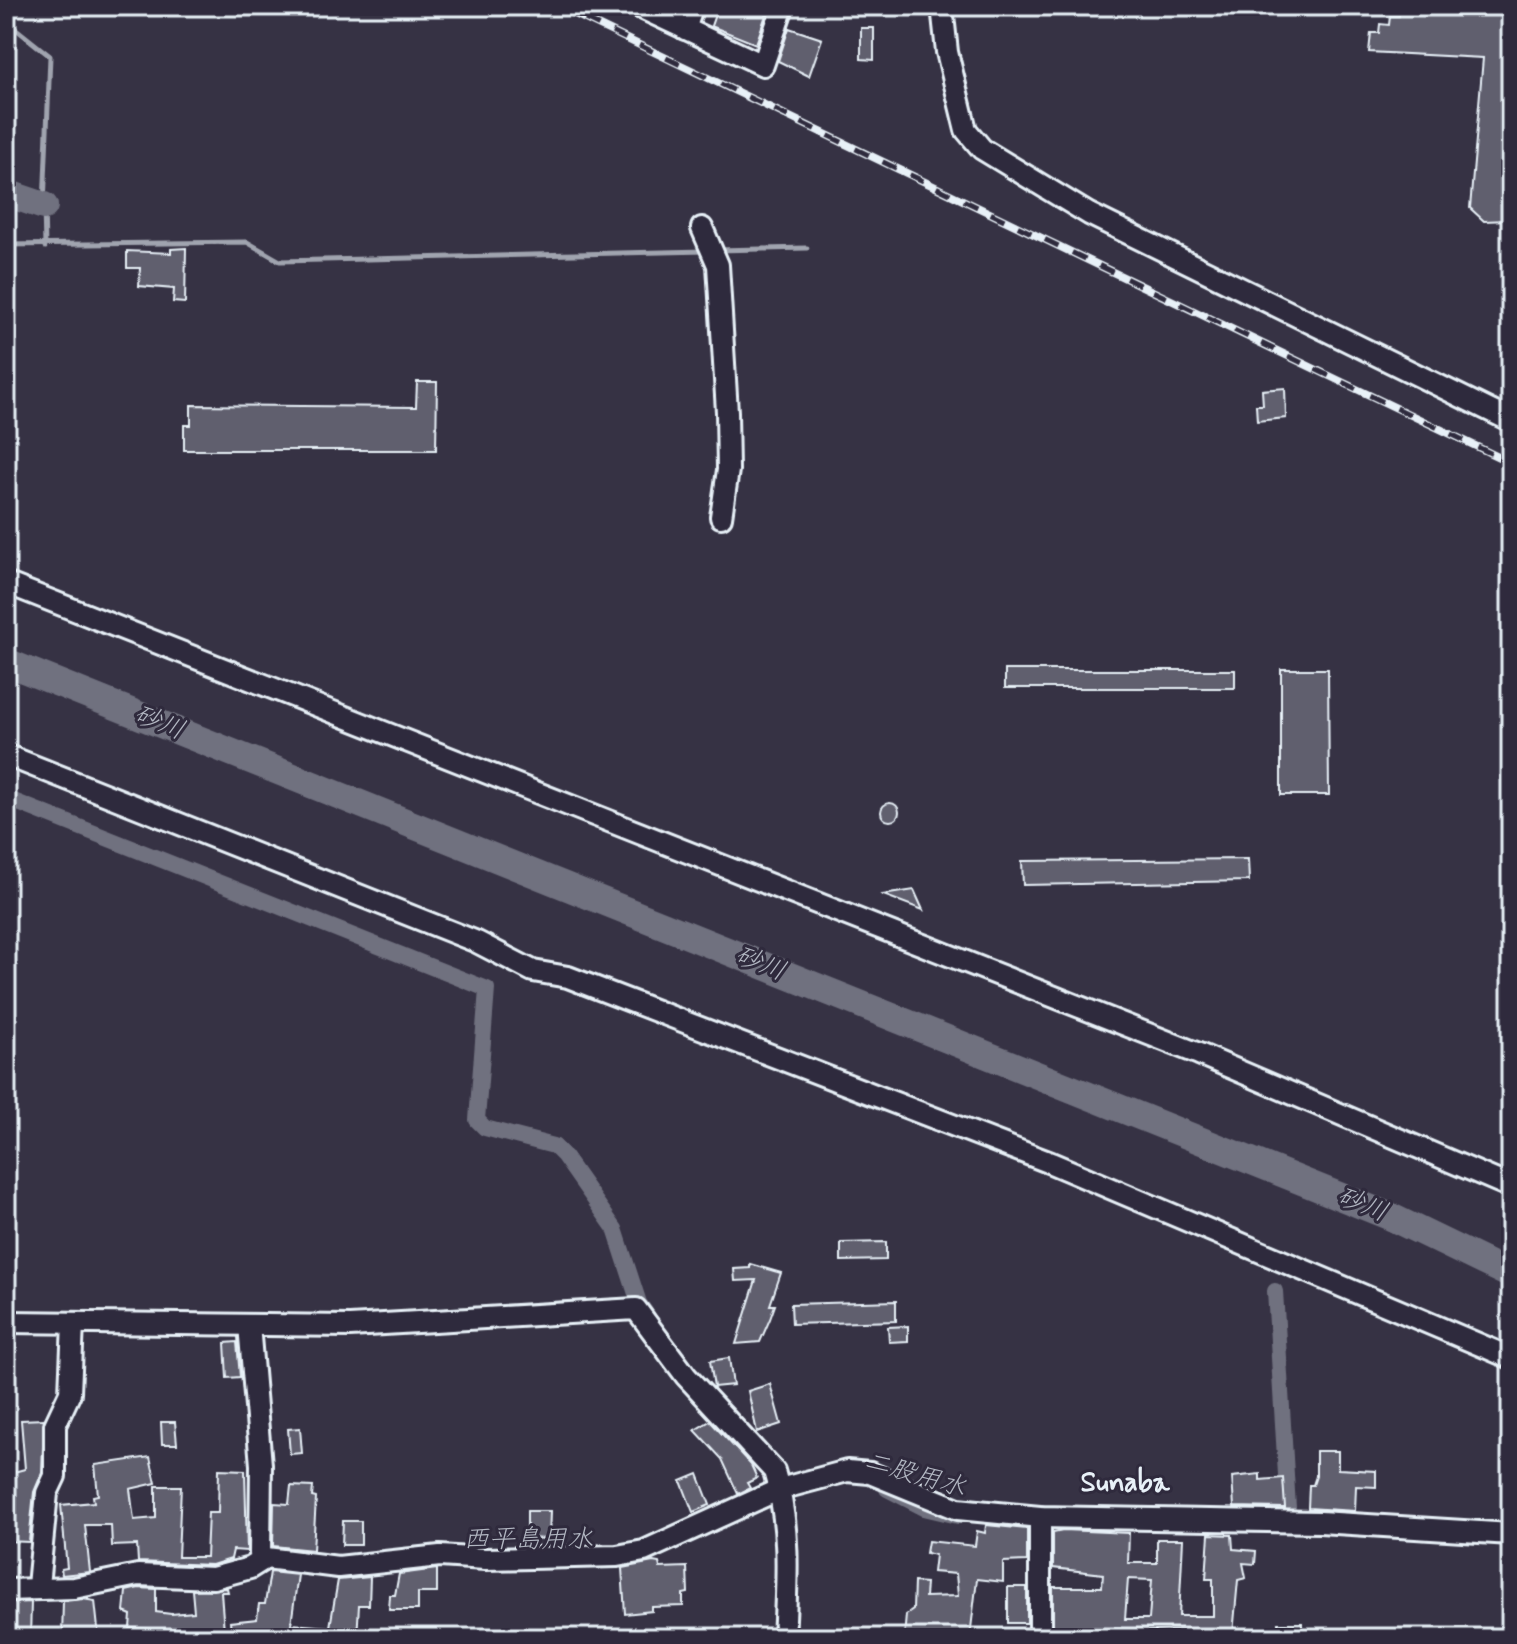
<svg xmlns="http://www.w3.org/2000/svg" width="1517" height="1644" viewBox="0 0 1517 1644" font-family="Mynerve,'Klee One',sans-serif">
	<rect width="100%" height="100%" fill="#363244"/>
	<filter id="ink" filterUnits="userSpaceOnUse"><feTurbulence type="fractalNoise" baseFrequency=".0125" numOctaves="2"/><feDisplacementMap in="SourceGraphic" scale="16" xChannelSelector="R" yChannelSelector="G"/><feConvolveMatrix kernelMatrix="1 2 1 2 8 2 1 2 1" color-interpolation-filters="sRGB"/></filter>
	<g filter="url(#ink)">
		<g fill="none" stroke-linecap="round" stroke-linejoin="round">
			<g stroke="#a0a4af" stroke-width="5">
				<polyline points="6,21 50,56 44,206 45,247"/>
				<polyline points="6,245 247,242 280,261 706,251"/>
				<polyline points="716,250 807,248"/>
			</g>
			<g stroke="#70717f" stroke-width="16">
				<polyline points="6,798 487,989 477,1120 485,1128 554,1146 563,1155 615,1229 639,1303 648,1316"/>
				<polyline points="1275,1291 1288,1508"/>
				<polyline points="887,1489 924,1508 958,1516"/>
			</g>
			<g stroke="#70717f" stroke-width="28">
				<polyline points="6,193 44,206"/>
				<polyline points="6,662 1389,1216 1511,1275"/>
			</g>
		</g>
		<g fill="#605e6e" stroke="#e8f1f8" stroke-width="2" fill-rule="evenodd">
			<polygon points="718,6 769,6 756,44 711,26"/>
			<polygon points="1400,6 1511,6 1508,220 1484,221 1470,208 1483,58 1369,52 1371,33 1379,33 1380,24 1389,25 1390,16 1399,16"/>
			<polygon points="789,28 822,39 809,76 778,61"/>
			<polygon points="861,28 874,28 874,60 861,59"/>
			<polygon points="186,248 185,303 173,302 174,289 139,286 140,268 127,268 127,251 171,253 171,249"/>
			<polygon points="417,382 437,382 436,450 184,450 184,425 191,425 191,405 416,407"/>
			<polygon points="1285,388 1286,418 1257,421 1256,405 1263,405 1262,390"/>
			<polygon points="1281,669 1328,669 1329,795 1281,795"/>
			<rect x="1005" y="670" width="230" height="18"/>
			<circle cx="890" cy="812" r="9"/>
			<polygon points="1248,859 1249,881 1023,885 1022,861"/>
			<polygon points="914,890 923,910 883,895"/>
			<polygon points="886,1242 886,1260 841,1261 841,1243"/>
			<polygon points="750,1264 781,1273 770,1305 775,1305 770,1319 760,1342 736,1344 756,1280 735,1281 734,1269 750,1268"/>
			<polygon points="896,1301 896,1321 792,1324 791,1304"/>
			<polygon points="908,1326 908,1341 889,1342 888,1327"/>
			<polygon points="237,1342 240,1377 227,1378 225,1343"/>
			<polygon points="729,1358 733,1385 714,1387 710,1361"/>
			<polygon points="770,1384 781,1424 757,1432 748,1391"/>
			<polygon points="44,1419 42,1473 34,1492 29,1542 6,1541 6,1474 25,1469 21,1420"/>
			<polygon points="710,1421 751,1465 757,1478 747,1483 750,1488 738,1494 722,1459 695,1430"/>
			<polygon points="161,1422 175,1422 177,1444 162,1444"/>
			<polygon points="300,1428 302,1453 290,1454 288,1429"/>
			<polygon points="1316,1451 1338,1451 1338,1469 1376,1471 1376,1487 1356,1486 1355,1511 1308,1508 1309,1485 1313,1485 1316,1476"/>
			<polygon points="150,1457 156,1483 130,1489 134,1520 156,1518 156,1486 181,1486 178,1557 206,1557 208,1513 218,1513 219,1469 245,1470 247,1551 233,1550 231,1559 212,1565 138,1562 137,1545 112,1546 111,1525 85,1525 90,1572 62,1575 61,1569 67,1568 61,1505 94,1502 93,1496 98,1495 95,1465"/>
			<polygon points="698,1474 710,1505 693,1512 681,1481"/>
			<polygon points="1260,1474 1260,1480 1283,1478 1285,1508 1234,1507 1232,1477"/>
			<polygon points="291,1486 313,1487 312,1497 316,1498 313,1550 273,1546 274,1503 289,1504"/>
			<polygon points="527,1511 550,1511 549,1539 527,1538"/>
			<polygon points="343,1521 361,1521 361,1545 342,1545"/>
			<polygon points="986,1525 1027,1529 1027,1561 1003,1562 1003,1582 977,1579 970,1637 904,1638 906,1615 913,1610 914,1582 926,1583 925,1597 958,1596 956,1574 933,1572 935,1555 926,1553 928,1541 975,1546 977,1531 985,1533"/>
			<path d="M 1063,1530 L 1129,1533 L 1128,1563 L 1157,1563 L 1157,1539 L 1183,1539 L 1179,1616 L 1213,1616 L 1213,1579 L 1206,1579 L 1209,1534 L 1232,1535 L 1233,1549 L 1256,1551 L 1255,1564 L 1243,1563 L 1246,1578 L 1238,1580 L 1233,1634 L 1201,1634 L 1189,1630 L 1053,1634 L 1053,1587 L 1102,1587 L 1103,1574 L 1053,1568 L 1053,1532 ZM 1128,1579 L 1152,1580 L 1149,1619 L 1125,1619 Z"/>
			<polygon points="653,1562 659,1563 660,1568 687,1567 688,1593 683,1594 683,1606 652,1607 652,1611 625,1614 622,1568"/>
			<polygon points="437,1569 437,1593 418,1593 418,1610 389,1610 390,1595 395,1595 399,1574"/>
			<polygon points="270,1572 298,1575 291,1624 330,1627 338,1580 370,1577 369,1605 359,1605 357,1638 232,1638 230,1622 257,1619 259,1604 265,1604"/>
			<rect x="1008" y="1587" width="19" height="36"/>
			<polygon points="139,1588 156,1589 156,1612 171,1614 194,1612 192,1590 227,1588 228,1592 221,1592 224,1631 207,1632 207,1638 149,1638 150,1629 130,1628 131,1615 124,1612 126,1591"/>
			<polygon points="83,1599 95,1601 99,1638 62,1638 63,1601"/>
			<polygon points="31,1602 30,1638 6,1638 9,1603"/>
			<polygon points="1278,1623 1302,1623 1302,1638 1279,1638"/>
		</g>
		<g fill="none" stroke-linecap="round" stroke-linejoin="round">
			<g stroke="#e8f1f8" stroke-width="26">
				<g id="minor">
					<polyline points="637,6 763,65 783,6"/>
					<polyline points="942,6 947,52 966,130 982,149 1089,214 1511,421"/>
					<polyline points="685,29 693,6"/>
					<polyline points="702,228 718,265 727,412 728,470 721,517"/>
					<polyline points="6,583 1199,1054 1511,1187"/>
					<polyline points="6,755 477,942 533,971 568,977 1051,1163 1511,1358"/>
					<path d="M 6,1322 L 350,1326 L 636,1309 L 686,1376 L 774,1471 C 791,1525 787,1583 784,1638"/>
					<polyline points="249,1325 261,1465 260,1554 263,1560"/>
					<polyline points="38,1586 47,1493 55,1476 55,1425 70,1393 73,1323"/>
					<polyline points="6,1590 74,1588 138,1575 213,1578 250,1568 266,1558 338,1567 440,1556 485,1559 617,1556 644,1551 780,1489 847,1471 870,1473 958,1509 1040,1517 1320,1522 1511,1534"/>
					<polyline points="1040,1638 1040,1517"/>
				</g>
			</g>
			<use href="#minor" stroke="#2f2a3d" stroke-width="20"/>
			<g stroke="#e8f1f8" stroke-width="8">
				<polyline id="rail" points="558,6 1511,463"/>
			</g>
			<use href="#rail" stroke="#2f2a3d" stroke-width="5" stroke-dasharray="15" stroke-linecap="butt"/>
		</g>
	</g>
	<g text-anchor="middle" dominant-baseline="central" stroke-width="6" stroke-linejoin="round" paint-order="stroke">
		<g font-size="26" font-style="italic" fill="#b2b7c2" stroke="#2f2a3d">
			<text transform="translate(159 723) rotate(22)">砂川</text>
			<text transform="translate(760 964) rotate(22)">砂川</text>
			<text transform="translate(1362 1205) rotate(22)">砂川</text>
			<text transform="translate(915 1475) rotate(16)">二股用水</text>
			<text x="528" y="1540">西平島用水</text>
		</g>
		<g font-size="28" font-weight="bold" fill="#e8f1f8" stroke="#2f2a3d">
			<text x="1125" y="1483">Sunaba</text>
		</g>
	</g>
	<rect width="1517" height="1644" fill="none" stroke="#2f2a3d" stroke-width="32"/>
	<rect x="16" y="16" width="1485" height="1612" fill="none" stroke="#e8f1f8" stroke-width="3" filter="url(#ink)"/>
</svg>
